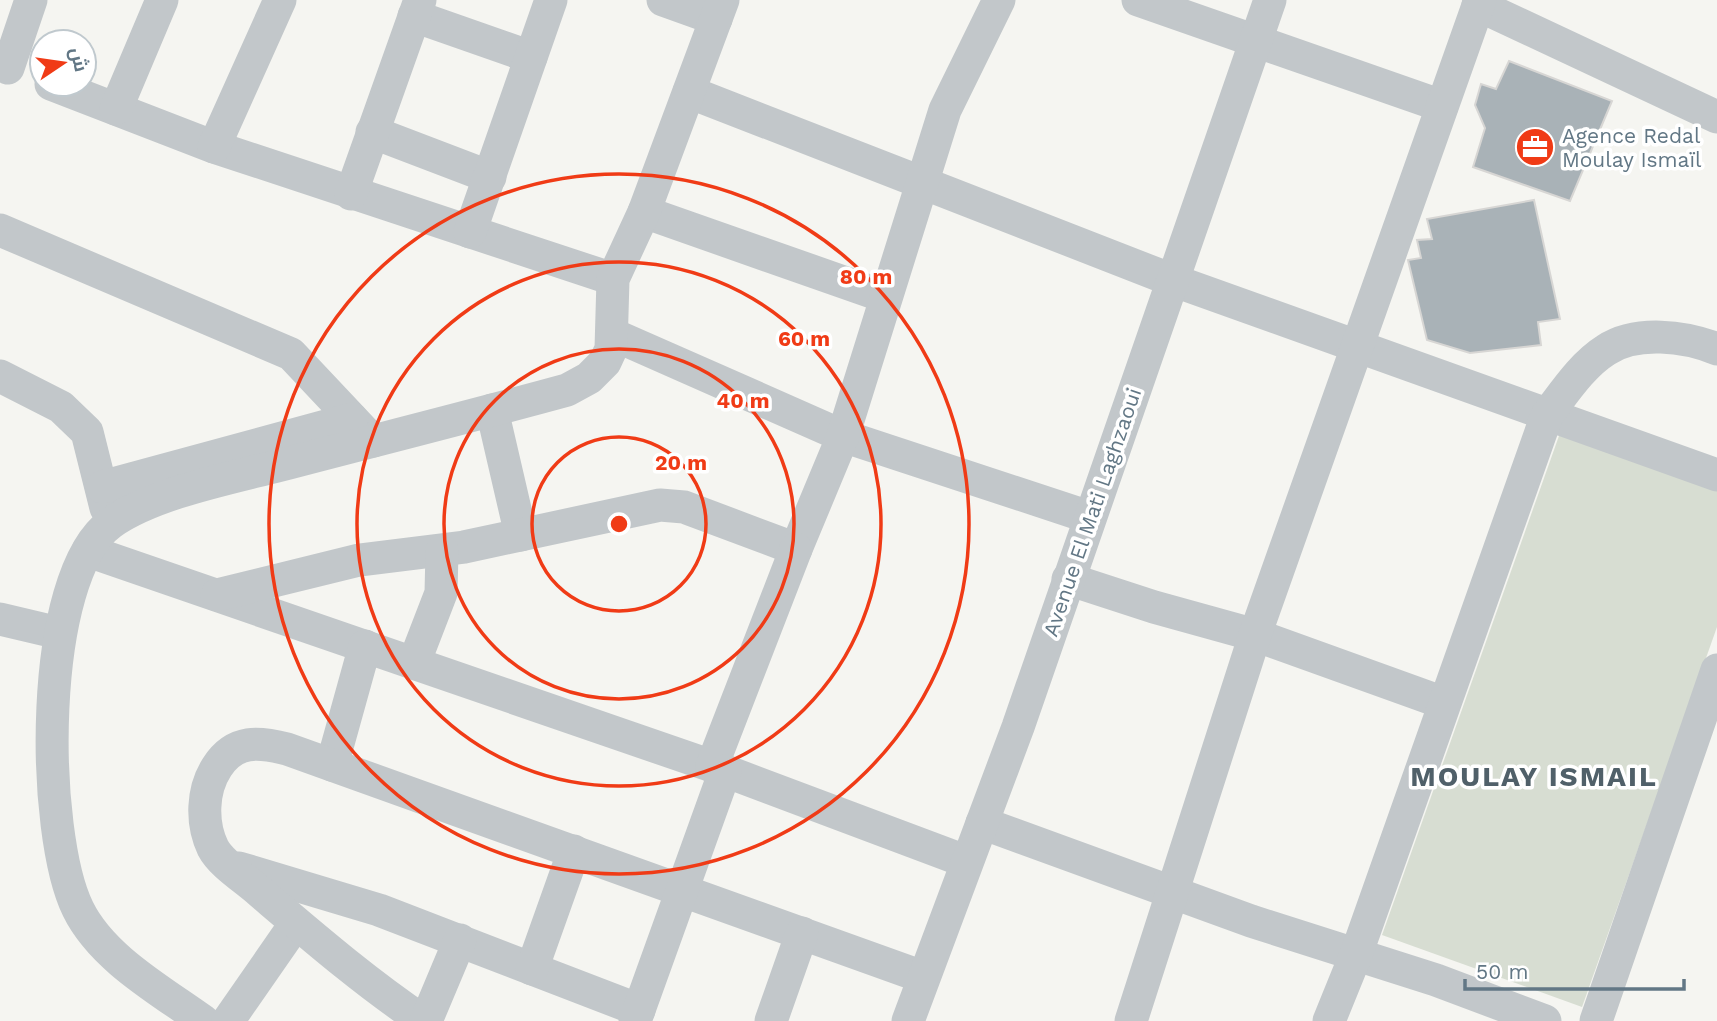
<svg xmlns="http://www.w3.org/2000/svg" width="1717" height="1021" viewBox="0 0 1717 1021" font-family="'Work Sans',Cairo,sans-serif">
	<rect width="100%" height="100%" fill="#f5f5f1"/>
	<polygon fill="#d7ddd2" points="1560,433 1717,489 1717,627 1582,1007 1382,935"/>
	<g fill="#a9b2b7" stroke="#d7d6d4" stroke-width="2">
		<polygon points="1509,61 1612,101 1570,201 1473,167 1485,128 1475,105 1481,84 1496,89"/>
		<polygon points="1534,200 1560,319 1538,322 1541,345 1470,353 1427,340 1408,260 1421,258 1417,240 1432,239 1427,219"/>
	</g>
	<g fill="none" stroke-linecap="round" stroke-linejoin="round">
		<g stroke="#c2c7ca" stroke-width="33">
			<polyline points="663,0 716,19"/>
			<polyline points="1138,0 1442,106"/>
			<polyline points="1478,5 1717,117"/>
			<polyline points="414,16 531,57"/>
			<polyline points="8,68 31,0"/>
			<polyline points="51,84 214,147 613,279"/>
			<polyline points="689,92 1172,280 1717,475"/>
			<polyline points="116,109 162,0"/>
			<polyline points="372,132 490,177"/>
			<polyline points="214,147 280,0"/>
			<polyline points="351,194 420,0"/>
			<polyline points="644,212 886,297"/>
			<polyline points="0,230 291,354 373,441"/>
			<polyline points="470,232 551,0"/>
			<polyline points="614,335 843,436 1089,517"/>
			<polyline points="0,376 61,407 87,432 106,508"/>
			<polyline points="492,410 521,535"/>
			<polyline points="102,487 352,419"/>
			<polyline points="88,551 712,766 965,861"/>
			<polyline points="1068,579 1154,607 1255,635 1444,703"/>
			<polyline points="217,595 359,560 464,547 660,505 684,507 796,549 843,436 945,110 999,0"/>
			<polyline points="0,619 59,633"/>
			<polyline points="414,663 441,593 442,551"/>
			<polyline points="332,765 365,646"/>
			<polyline points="712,766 796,549"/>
			<polyline points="982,823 1251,921 1436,980 1545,1021"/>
			<polyline points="239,868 379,910 639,1010"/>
			<polyline points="532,969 574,851"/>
			<path d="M 203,1021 C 160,990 102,958 78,909 C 41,834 37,577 111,523 C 153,493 231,478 281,465 C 376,440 472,416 567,390 L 589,378 L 605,362 L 611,349 L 613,279 L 644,212 L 723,0"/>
			<polyline points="228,1021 296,923"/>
			<path d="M 423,1021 C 365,982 313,937 260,892 C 246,879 222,865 213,848 C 201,823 202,790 217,767 C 235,739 259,742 287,749 L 923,977"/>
			<polyline points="426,1021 460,940"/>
			<polyline points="635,1021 725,771"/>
			<polyline points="771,1021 802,933"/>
			<polyline points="908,1021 1018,727 1270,0"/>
			<polyline points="1131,1021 1255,635 1480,0"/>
			<path d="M 1329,1021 L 1357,952 L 1547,415 C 1564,393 1582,365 1606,350 C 1636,330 1685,336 1717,349"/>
			<polyline points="1596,1021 1717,670"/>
		</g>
	</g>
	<g fill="none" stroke="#f03b16" stroke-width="3.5">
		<circle cx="619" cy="524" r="87"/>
		<circle cx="619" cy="524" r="175"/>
		<circle cx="619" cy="524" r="262"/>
		<circle cx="619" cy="524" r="350"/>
	</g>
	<defs>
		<g id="office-disc" transform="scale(2.0125)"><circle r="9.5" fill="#f03b16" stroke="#fff"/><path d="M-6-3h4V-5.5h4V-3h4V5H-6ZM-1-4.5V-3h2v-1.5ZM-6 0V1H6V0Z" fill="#fff"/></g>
	</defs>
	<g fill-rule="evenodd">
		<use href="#office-disc" x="1535" y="147"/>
	</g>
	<g text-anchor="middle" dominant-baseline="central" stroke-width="7" stroke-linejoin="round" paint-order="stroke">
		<g font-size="21" fill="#627785" stroke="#fff" text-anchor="start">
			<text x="1562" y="135">Agence Redal<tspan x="1562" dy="24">Moulay Ismaïl</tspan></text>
		</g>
		<g font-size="21" fill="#627785" stroke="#fff">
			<text transform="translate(1092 512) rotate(-71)">Avenue El Mati Laghzaoui</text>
		</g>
		<g font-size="28" font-weight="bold" letter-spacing="2" fill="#506069" stroke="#fff">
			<text x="1534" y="776">MOULAY ISMAIL</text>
		</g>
	</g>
	<circle cx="619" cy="524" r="10" fill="#f03b16" stroke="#fff" stroke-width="3.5"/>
	<g font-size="21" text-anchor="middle" font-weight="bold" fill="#f03b16" stroke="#fff" stroke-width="7" stroke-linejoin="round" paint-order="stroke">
		<text x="866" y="284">80 m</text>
		<text x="804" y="346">60 m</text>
		<text x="743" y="408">40 m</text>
		<text x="681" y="470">20 m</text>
	</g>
	<g transform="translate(63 63) rotate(77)"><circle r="33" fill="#ffffff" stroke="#c0c9ce" stroke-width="2"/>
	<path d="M0-5L12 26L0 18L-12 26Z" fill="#f03b16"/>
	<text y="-10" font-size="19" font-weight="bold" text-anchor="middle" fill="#627785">ش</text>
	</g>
	<path d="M1465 979v10h219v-10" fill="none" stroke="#627785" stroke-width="3.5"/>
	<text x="1476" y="979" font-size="21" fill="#627785" stroke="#ffffff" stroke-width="5" paint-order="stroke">50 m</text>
</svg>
